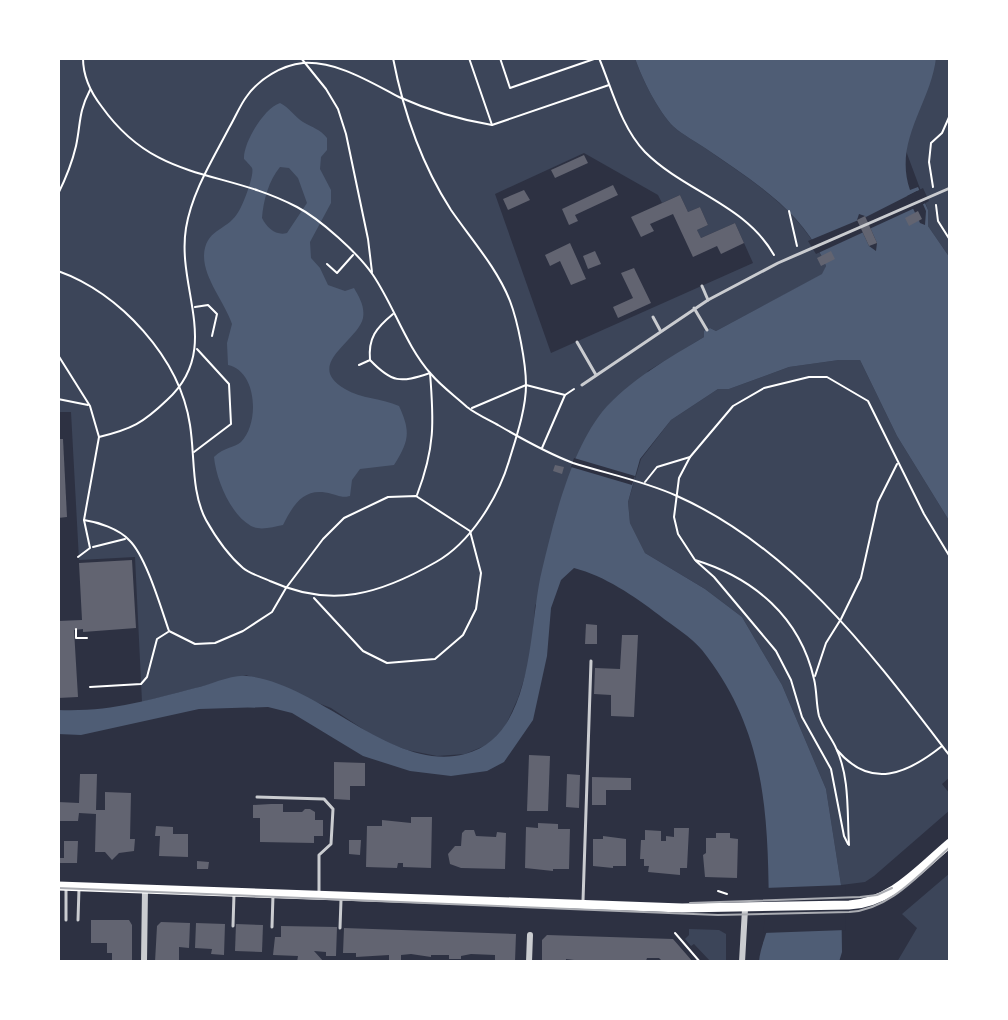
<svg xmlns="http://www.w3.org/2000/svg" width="1008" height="1020" viewBox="0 0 1008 1020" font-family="'Libre Baskerville',serif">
	<rect width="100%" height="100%" fill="#2d3142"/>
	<g fill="#3c4559" fill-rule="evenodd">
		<path d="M 58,58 L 635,58 C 641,77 659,113 674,127 C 683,135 695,141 705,148 C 751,180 803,211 826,266 L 823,274 L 716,331 L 710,328 L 704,331 L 704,337 L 648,371 L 535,606 L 531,657 L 518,698 L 505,727 L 489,744 L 465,754 L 437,756 L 407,750 L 378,739 L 331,708 L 246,675 L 142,702 L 135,557 L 79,560 L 71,412 L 58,412 ZM 584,153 L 658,195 L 662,203 L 680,195 L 688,212 L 700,207 L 708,225 L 697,230 L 701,238 L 735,223 L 753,263 L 551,353 L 495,194 Z"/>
		<polygon points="936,58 950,58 950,258 928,226 928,210 906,151 909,135"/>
		<polygon points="839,360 860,360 897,436 950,522 950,777 942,784 950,794 950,810 874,876 865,882 841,885 826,789 782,685 742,617 705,589 645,553 630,523 628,502 641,459 671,420 718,389 729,389 789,367"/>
		<polygon points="950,873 950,962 897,962 917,928 902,914"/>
		<polygon points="689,929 719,930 726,934 726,962 711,962 694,944 691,946 685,939 689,935"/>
	</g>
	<g fill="#4f5d75" fill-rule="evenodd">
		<path d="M 635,58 L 936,58 C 931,103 893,141 910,190 L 918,187 L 928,210 L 928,226 L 950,258 L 950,522 L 897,436 L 860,360 L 839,360 L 789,367 L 729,389 L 718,389 L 671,420 L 640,459 L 628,502 L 630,523 L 645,553 L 705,589 L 742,617 L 782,685 L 826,789 L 841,885 L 842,952 L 839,962 L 759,962 C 760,946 768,934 769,919 C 768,819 768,733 702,650 C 691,637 673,626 659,615 C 634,596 605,576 574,568 L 561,580 L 551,608 L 547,656 L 533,720 L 504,762 L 487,771 L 451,776 L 410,771 L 363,756 L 292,713 L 268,707 L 199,709 L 81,735 L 58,734 L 58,710 C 111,712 144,701 195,688 C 210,685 232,674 247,676 C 321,684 392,773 465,754 C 536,736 528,625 542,570 C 554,520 570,453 602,412 C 629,380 669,358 704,337 L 704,331 L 710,328 L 716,331 L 822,274 L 826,266 C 804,211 751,180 705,148 C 695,141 683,135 674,127 C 659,113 641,77 635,58 ZM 917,191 L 926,211 L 925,225 L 920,223 L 907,196 ZM 859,214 L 865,216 L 877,243 L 876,251 L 869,246 L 857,220 Z"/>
		<path d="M 280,103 C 290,108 294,116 303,122 C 313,128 320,129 327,138 L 327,150 L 321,157 L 320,169 L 331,190 L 331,203 L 310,242 L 311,258 L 320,268 L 328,285 L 345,291 L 354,288 C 359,297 365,306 363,318 C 358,341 303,365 345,389 C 361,399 382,398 399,406 C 411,432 409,441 394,465 L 360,469 L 352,480 L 350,496 C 342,498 340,496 332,494 C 305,486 294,503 283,525 C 273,527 260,531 251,526 C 230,514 216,479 214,457 C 224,447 234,448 241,442 C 260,423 257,371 228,365 L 227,343 L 232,324 C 225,303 204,279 204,256 C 205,229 226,231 237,214 C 242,208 255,174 252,168 C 251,166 245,160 244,159 C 243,143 264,108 280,103 ZM 280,167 L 289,168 L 298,178 L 307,203 L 287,233 C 276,236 267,228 262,218 C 263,201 269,180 280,167 Z"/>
	</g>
	<g fill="#2d3142">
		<polygon points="923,188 929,201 920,206 915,196 912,198 917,207 867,230 862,219"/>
		<polygon points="861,219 866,231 816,254 808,241"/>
		<polygon points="574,458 635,476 632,485 571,467"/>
		<polygon points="845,885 846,930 763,933 765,918 765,888"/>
	</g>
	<g fill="#626471">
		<polygon points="584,155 588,163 555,178 551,170"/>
		<polygon points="613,185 618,195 575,215 578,221 569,225 562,209"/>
		<polygon points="524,190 530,200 508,210 503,199"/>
		<polygon points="680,195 688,212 700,207 708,225 697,230 701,238 735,223 744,243 721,254 717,246 693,257 673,214 650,224 654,231 641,237 631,217"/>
		<polygon points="918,211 922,219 909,226 905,218"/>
		<polygon points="865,216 877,243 869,246 857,220"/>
		<polygon points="570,243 586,279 571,285 560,261 550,266 545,255"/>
		<polygon points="595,251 601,264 588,269 583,256"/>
		<polygon points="831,251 835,259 821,266 817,258"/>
		<polygon points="634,268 651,303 618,318 613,307 633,298 621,273"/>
		<polygon points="58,439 63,439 67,517 58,518"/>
		<polygon points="555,465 564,467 562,474 553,471"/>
		<polygon points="132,560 136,628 83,632 83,629 74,630 78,697 58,698 58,621 82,620 79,563"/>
		<polygon points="586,624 597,625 597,644 585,644"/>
		<polygon points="622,635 638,635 634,717 611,716 611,695 594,694 595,668 620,669"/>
		<polygon points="529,755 550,756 548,811 527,811"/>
		<polygon points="334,762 365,763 365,786 350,786 350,800 334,799"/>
		<polygon points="80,774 97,774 96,810 105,810 105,792 131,793 130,839 135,839 134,851 119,853 112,860 105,852 95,852 96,814 79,813 78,821 58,821 58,802 79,803"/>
		<polygon points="567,774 580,775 579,808 566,807"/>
		<polygon points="592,777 631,778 631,790 606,790 606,805 592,805"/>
		<polygon points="271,804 283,804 283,812 302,812 305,809 310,809 315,812 315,820 323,820 323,836 314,836 314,843 260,842 260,818 253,818 253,805"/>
		<polygon points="411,817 432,817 431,868 403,867 403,863 398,863 397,868 366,867 367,826 382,826 382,820 411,823"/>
		<polygon points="538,823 558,824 558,829 570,829 569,869 553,869 553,871 525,868 526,827 538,828"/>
		<polygon points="156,826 173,827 173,834 188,834 188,857 159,856 160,836 155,836"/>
		<polygon points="674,828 689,828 687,868 680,868 680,875 648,872 649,866 644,866 644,859 640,859 641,840 645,840 645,830 661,831 661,841 666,841 666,836 674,837"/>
		<polygon points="465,830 474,830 476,836 496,837 497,832 506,833 505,869 461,868 450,864 448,854 455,846 461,846 462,833"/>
		<polygon points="716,833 730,833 730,838 738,839 737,878 705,877 703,855 706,853 706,838 716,838"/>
		<polygon points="603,836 626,839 626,866 613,866 613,868 593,866 593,839 603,839"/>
		<polygon points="349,840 361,840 360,855 349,854"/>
		<polygon points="64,841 78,841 77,863 60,863 60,858 64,858"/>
		<polygon points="197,861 209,862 208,869 197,869"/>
		<polygon points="91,920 129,920 132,925 132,962 112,962 112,953 107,953 107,943 91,943"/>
		<polygon points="161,922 190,923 189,948 179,947 179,962 155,962 157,926"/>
		<polygon points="196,923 225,924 224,955 211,954 212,949 195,948"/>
		<polygon points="236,924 263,925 262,952 235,951"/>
		<polygon points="281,926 337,927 336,956 326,956 326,952 314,951 324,962 297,962 298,956 273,955 275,937 281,937"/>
		<polygon points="344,928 516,934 515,962 495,962 495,955 471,954 461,956 461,959 449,959 449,955 431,955 431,957 411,954 401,955 401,960 389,960 389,955 356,957 356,953 343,953"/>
		<polygon points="547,935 673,939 693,962 663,962 659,958 647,958 646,961 590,962 566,959 566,962 542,962 542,940"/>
	</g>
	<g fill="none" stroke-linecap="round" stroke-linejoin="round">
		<g stroke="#fff" stroke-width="2">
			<path d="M 83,58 C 83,77 91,93 102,107 C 157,184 223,168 297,207 C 320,219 358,253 373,275 C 394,306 406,346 431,374 C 441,386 455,396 467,407 C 476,414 487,419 498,425 C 522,439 547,453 573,463 C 608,474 644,481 677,496 C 794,548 874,657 950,756"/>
			<polyline points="301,58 326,89 338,109 346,134 368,239 372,272"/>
			<polyline points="469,58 492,125 609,85"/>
			<polyline points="500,58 510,88 597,58"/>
			<path d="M 599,58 C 612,89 621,127 645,152 C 685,192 745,204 774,255"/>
			<polyline points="933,187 929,162 931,143 942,133 950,115"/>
			<path d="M 58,194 C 66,178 72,163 76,146 C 81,123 78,113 90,90"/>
			<polyline points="936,205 938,221 950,240"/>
			<polyline points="789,211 797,246"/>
			<polyline points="327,264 337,273 353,255"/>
			<path d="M 58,271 C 120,293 180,358 190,425 C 195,456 191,492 206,520 C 215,536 229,556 243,568 C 250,574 262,577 270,581 C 332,609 380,594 436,562 C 470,543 498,498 509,461 C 516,438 526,409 526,385 C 526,363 518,322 510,301 C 497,268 471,239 451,210 C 422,165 403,110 393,58"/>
			<polyline points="195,307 208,305 217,314 212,336"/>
			<polyline points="58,355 90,406 99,437 84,520 90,548 78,557"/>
			<path d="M 370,360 C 392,383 400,383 430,373 C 434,422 435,448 417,495"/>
			<path d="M 359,365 L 370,360 C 368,338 376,328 393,314"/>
			<polyline points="58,399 88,405"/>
			<polyline points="472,408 526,385 565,395"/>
			<path d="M 99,437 C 132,429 143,423 167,400 C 223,349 176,289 186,228 C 192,192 213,159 229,128 C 235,118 240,105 247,96 C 259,79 282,65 303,63 C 337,61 370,82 399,97 C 428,110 461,120 492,125"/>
			<polyline points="542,448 565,395 574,389"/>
			<polyline points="194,452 231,424 229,384 197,349"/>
			<polyline points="645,482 657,467 690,457"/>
			<path d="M 84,520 C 98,522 119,529 129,540 C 146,556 161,608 169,631 L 195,644 L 215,643 L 243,631 L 272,612 L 286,588 L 323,539 L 344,518 L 388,497 L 416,496 L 470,531 L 481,573 L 476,609 L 463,635 L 435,659 L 387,663 L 363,651 L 314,598"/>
			<polyline points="93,547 125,539"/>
			<polyline points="696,561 714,577 776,651 791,680 802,717 831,769 844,836 848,844"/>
			<polyline points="76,629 76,638 87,638"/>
			<polyline points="815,676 826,643 841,619 861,578 878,502 897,464"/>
			<polyline points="90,687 141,684 147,677 157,639 168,632"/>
			<path d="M 837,750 C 871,790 907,774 942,746"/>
			<path d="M 849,845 C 847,814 850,777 836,748 C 831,737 823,728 819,716 C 816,704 817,691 814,679 C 800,617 754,578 695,560 L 678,534 L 674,517 L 679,478 L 690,457 L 733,406 L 764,388 L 809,377 L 827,377 L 868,401 L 924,514 L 950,557"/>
			<polyline points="718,891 727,894"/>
			<polyline points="675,933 700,962"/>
		</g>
		<g stroke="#caccd0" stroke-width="3">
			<polyline points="702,286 708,300"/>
			<polyline points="694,308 707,330"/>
			<polyline points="653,317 660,330"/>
			<polyline points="577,342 596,375"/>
			<polyline points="582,385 708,300 778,263 950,188"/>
			<polyline points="257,797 324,799 333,809 331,844 319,855 319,892"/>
			<polyline points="583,901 591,661"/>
			<polyline points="66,920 66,888"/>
			<polyline points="78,920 79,888"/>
			<polyline points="233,926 234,894"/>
			<polyline points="272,927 273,895"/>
			<polyline points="340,928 341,900"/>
		</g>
		<g stroke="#caccd0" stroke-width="6">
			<polyline points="144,962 145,889"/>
			<polyline points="529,962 530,935"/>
			<polyline points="742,962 745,909"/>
		</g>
		<path stroke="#fff" stroke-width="9" d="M 58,886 L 682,908 L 849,905 C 891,903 919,869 950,843"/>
		<g stroke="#abadb3" stroke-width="2">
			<path d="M 58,888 L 718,915 L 849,912 C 890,910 920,873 950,847"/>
			<polyline points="690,903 860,897 877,895 892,888"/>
		</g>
	</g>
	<rect width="1008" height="1020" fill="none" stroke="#ffffff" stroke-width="120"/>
</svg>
